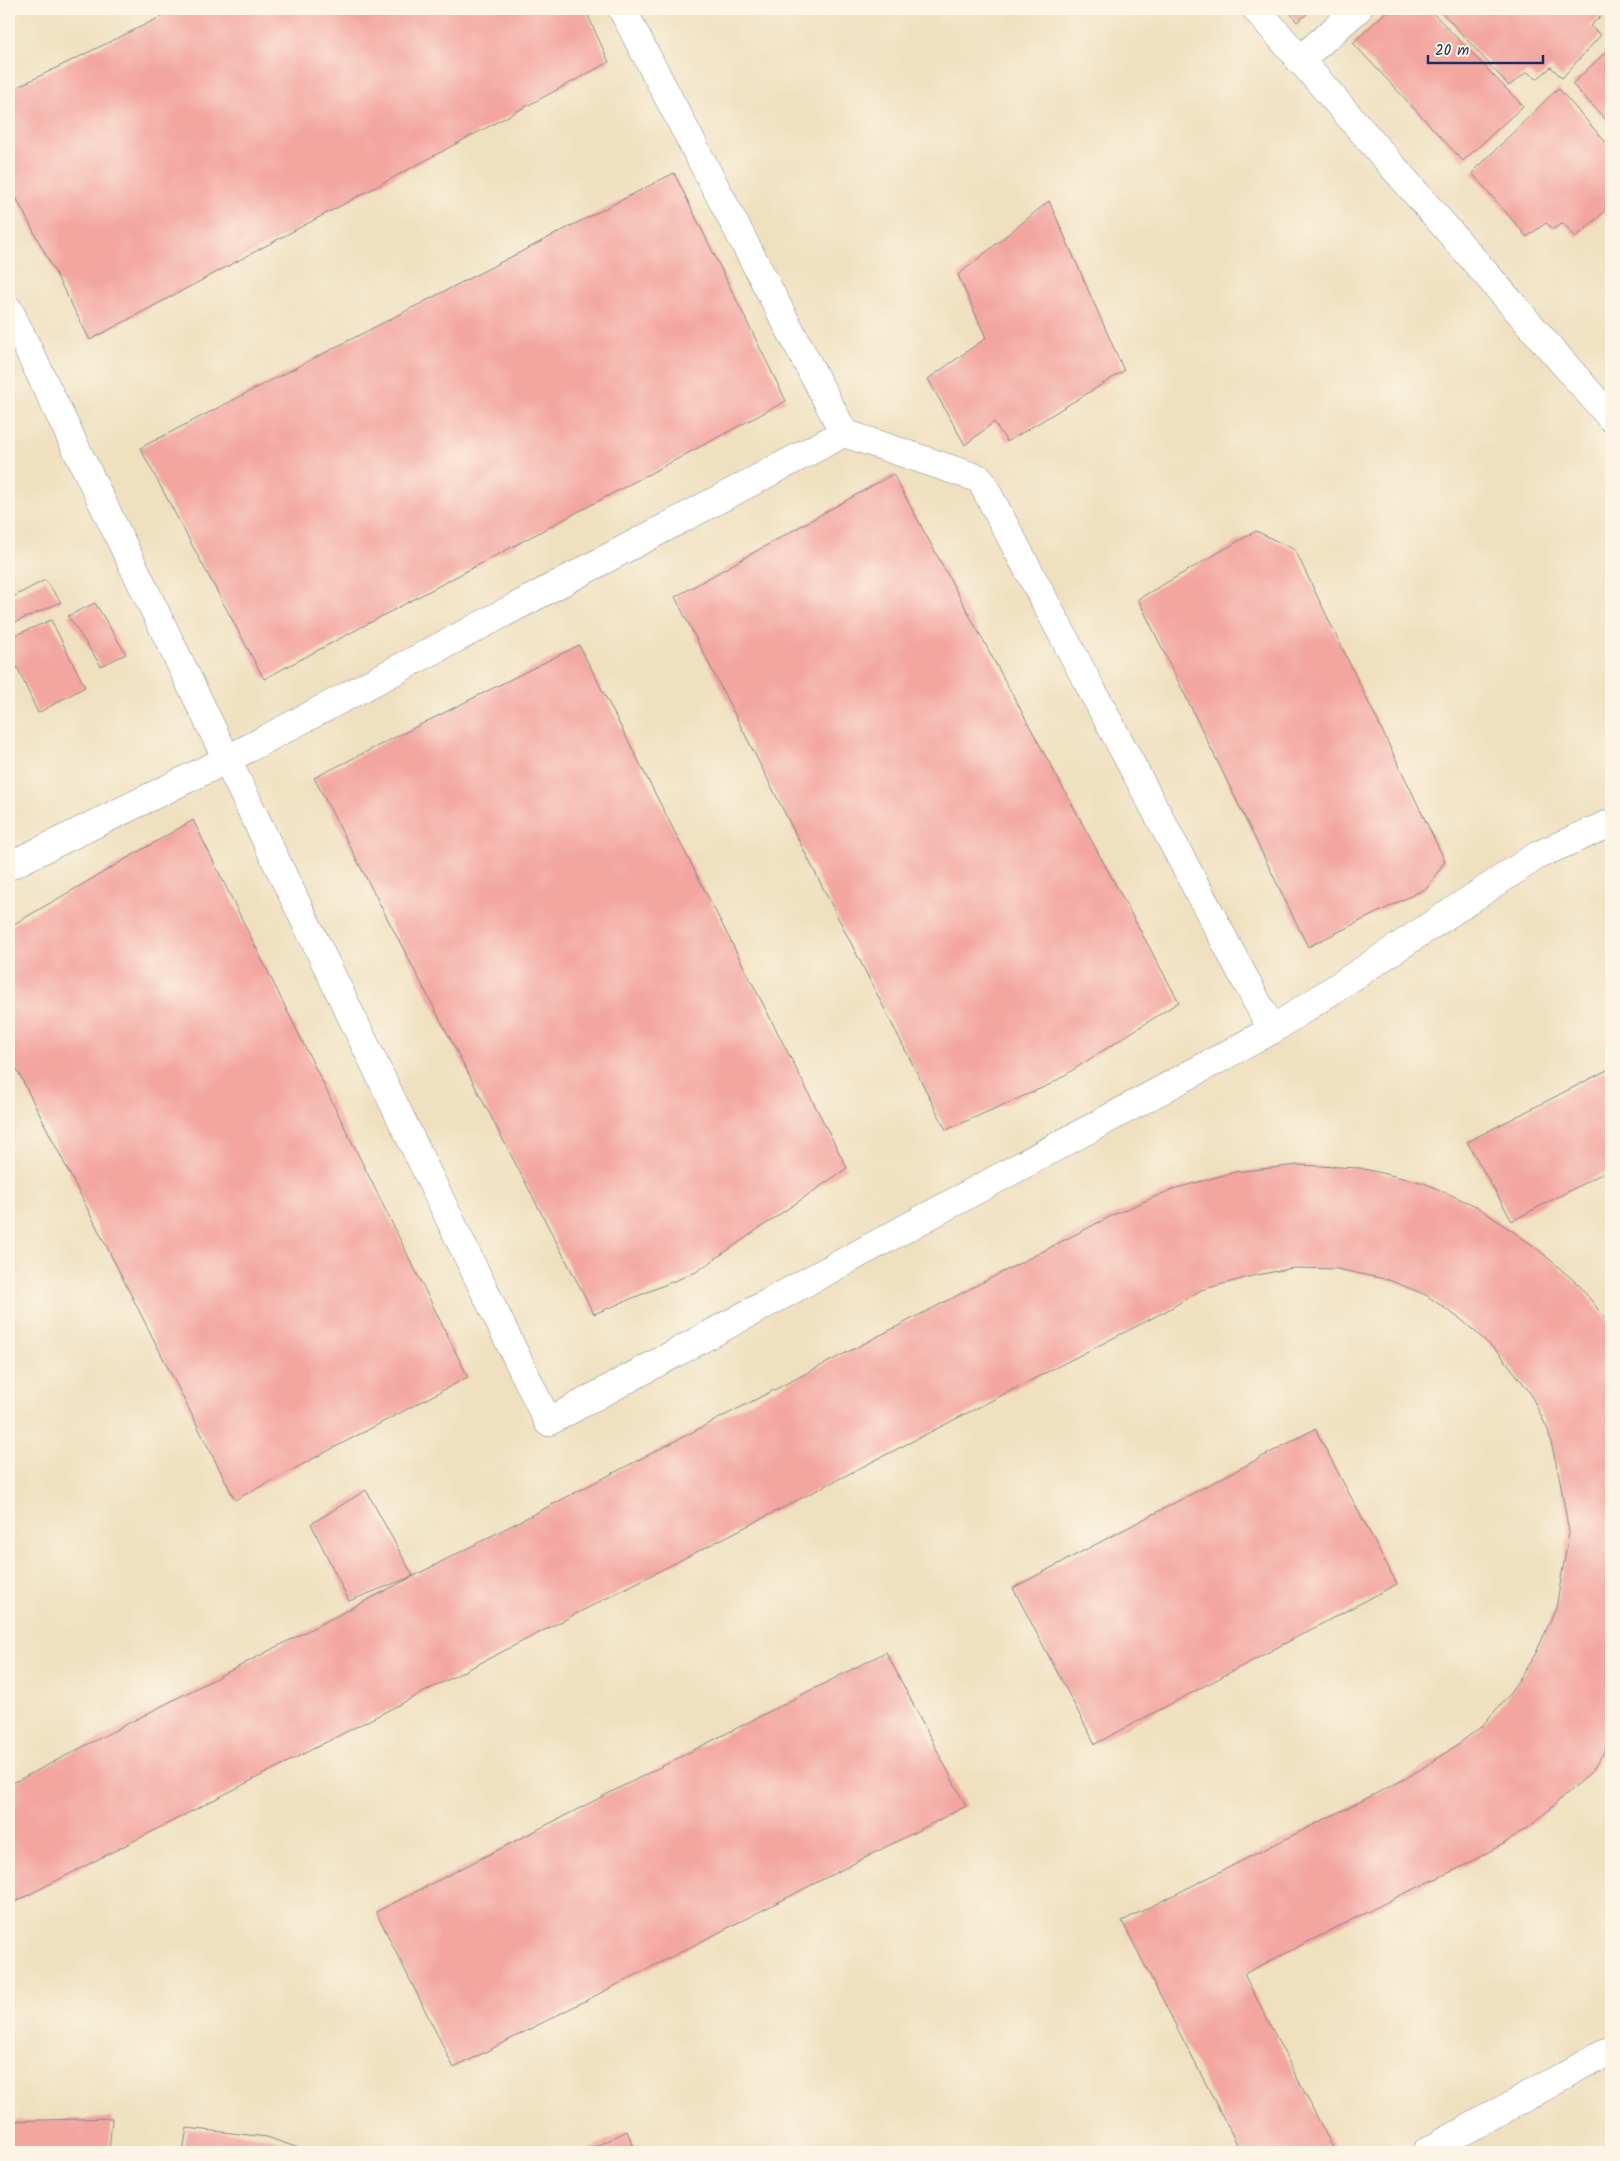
<svg xmlns="http://www.w3.org/2000/svg" width="1620" height="2161" viewBox="0 0 1620 2161" font-family="Kalam,sans-serif">
	<rect width="100%" height="100%" fill="#fcf5e5"/>
	<filter id="ink" filterUnits="userSpaceOnUse"><feTurbulence type="fractalNoise" baseFrequency=".02" numOctaves="2"/><feDisplacementMap in="SourceGraphic" scale="10" xChannelSelector="R" yChannelSelector="G"/><feConvolveMatrix kernelMatrix="1 2 1 2 8 2 1 2 1" color-interpolation-filters="sRGB"/></filter>
	<filter id="wash" filterUnits="userSpaceOnUse"><feTurbulence type="fractalNoise" baseFrequency=".0096" numOctaves="4" result="noise"/><feDisplacementMap in="SourceGraphic" scale="20" xChannelSelector="R" yChannelSelector="G"/><feGaussianBlur stdDeviation="1.12" result="paint"/><feColorMatrix in="noise" values="0 0 0 0 0 0 0 0 0 0 0 0 0 0 0 0 0 1.4 0 .05"/><feComposite in="paint" operator="in"/></filter>
	<g filter="url(#wash)">
		<rect width="100%" height="100%" fill="#efe0bf"/>
		<g id="blocks">
			<g fill="#f3a6a0">
				<polygon points="177,9 585,9 609,62 90,340 9,184 9,91"/>
				<polygon points="1287,9 1313,9 1297,22"/>
				<polygon points="1389,9 1429,9 1523,106 1463,161 1353,43"/>
				<polygon points="1439,9 1609,9 1590,26 1601,35 1562,78 1551,67 1537,79 1527,72 1509,86"/>
				<polygon points="1611,47 1611,125 1572,84"/>
				<polygon points="1558,88 1611,148 1611,206 1576,237 1563,223 1553,229 1546,223 1527,237 1472,173"/>
				<polygon points="674,173 786,401 264,679 140,448"/>
				<polygon points="1049,201 1124,371 1007,442 994,422 965,445 928,379 986,338 958,275"/>
				<polygon points="893,474 1179,1002 1051,1084 946,1130 675,597"/>
				<polygon points="1256,531 1295,550 1445,861 1427,888 1308,947 1138,599"/>
				<polygon points="45,580 61,602 9,625 9,599"/>
				<polygon points="95,603 126,654 101,666 68,616"/>
				<polygon points="51,620 85,687 38,713 9,649 9,638"/>
				<polygon points="579,645 847,1168 696,1272 594,1314 314,778"/>
				<polygon points="193,820 468,1377 235,1500 9,1054 9,927"/>
				<polygon points="1611,1068 1611,1169 1512,1221 1467,1142"/>
				<polygon points="1298,1165 1360,1168 1424,1183 1476,1206 1534,1246 1579,1285 1611,1326 1611,1740 1592,1771 1534,1823 1505,1843 1461,1867 1399,1896 1244,1974 1335,2152 1241,2152 1122,1921 1405,1779 1443,1755 1481,1727 1509,1695 1536,1653 1556,1608 1569,1533 1560,1480 1548,1430 1529,1391 1501,1355 1463,1321 1426,1295 1389,1280 1337,1269 1293,1268 1252,1276 1201,1290 1166,1311 9,1905 9,1785 1113,1215 1173,1189 1235,1172"/>
				<polygon points="1315,1429 1397,1584 1095,1744 1013,1588"/>
				<polygon points="366,1490 413,1576 349,1601 311,1524"/>
				<polygon points="886,1652 966,1806 454,2068 376,1912"/>
				<polygon points="112,2118 109,2152 9,2152 9,2121"/>
				<polygon points="187,2128 267,2137 310,2152 183,2152"/>
				<polygon points="627,2131 636,2152 584,2152"/>
			</g>
		</g>
	</g>
	<g filter="url(#ink)">
		<use href="#blocks" fill-opacity="0" stroke="#85888e" stroke-width="1"/>
		<g fill="none" stroke-linecap="round" stroke-linejoin="round">
			<g stroke="#85888e" stroke-width="29">
				<g id="street">
					<polyline points="622,9 844,433 980,479 1272,1030"/>
					<polyline points="1256,9 1611,418"/>
					<polyline points="1299,61 1358,9"/>
					<polyline points="9,310 548,1422 1272,1030 1538,855 1611,823"/>
					<polyline points="9,866 228,759 844,433"/>
					<polyline points="1426,2152 1611,2050"/>
				</g>
			</g>
			<use href="#street" stroke="#fff" stroke-width="28"/>
		</g>
	</g>
	<rect width="1620" height="2161" fill="none" stroke="#fcf5e5" stroke-width="30"/>
	<path d="M1428 55v8h115v-8" fill="none" stroke="#1b2f5e" stroke-width="2.5"/>
	<text x="1435" y="55" font-size="15" fill="#1b2f5e" stroke="#fcf5e5" stroke-width="4" paint-order="stroke">20 m</text>
</svg>
